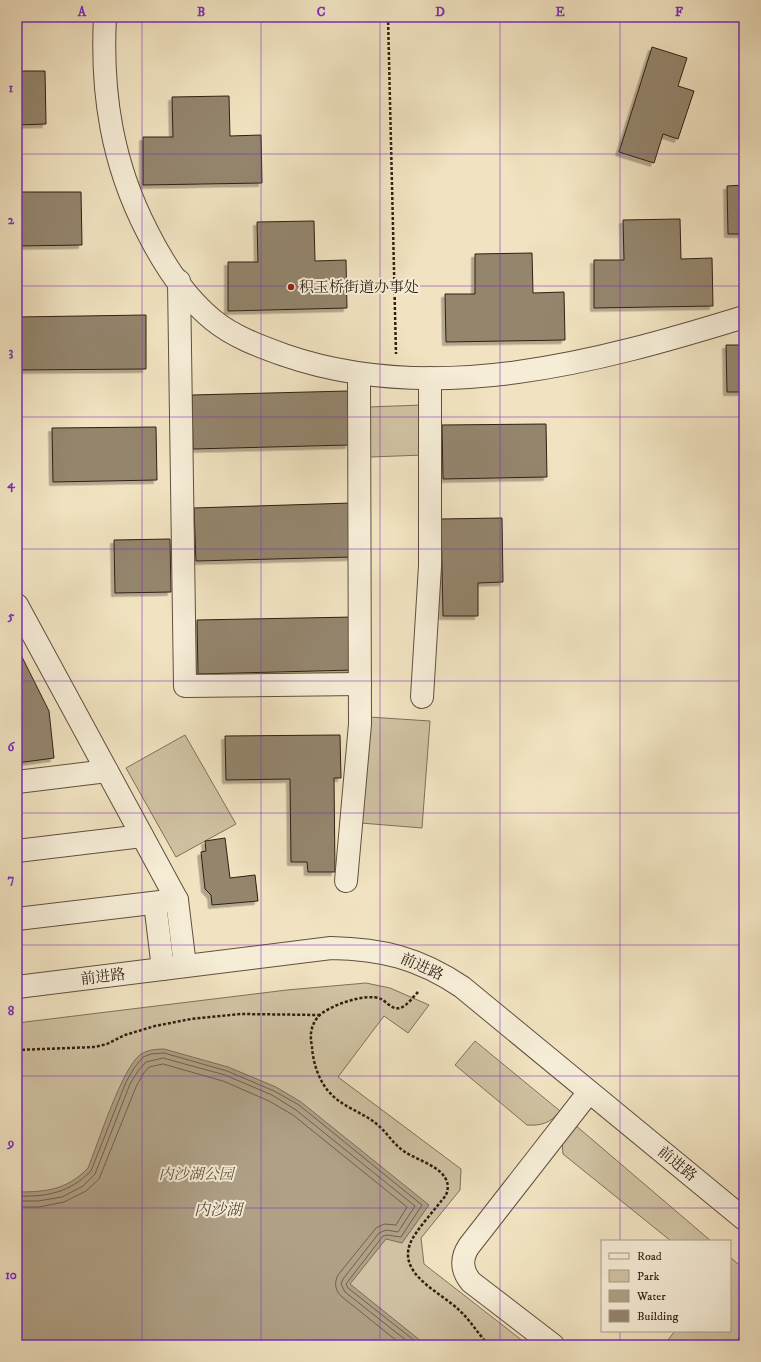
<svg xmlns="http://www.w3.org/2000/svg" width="761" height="1362" viewBox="0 0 761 1362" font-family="'IM FELL DW Pica','Noto Serif SC',serif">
	<defs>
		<filter id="shadow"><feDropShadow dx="-3.5" dy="3.5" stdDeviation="0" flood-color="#0004"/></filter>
	</defs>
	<rect width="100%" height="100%" fill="#f1e3c1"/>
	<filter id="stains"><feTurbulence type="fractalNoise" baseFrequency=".005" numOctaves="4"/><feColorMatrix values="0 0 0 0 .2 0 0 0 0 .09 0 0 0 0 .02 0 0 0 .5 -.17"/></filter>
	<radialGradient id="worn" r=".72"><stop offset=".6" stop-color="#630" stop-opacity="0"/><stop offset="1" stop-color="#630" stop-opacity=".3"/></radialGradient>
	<g fill="#d0c2a3" stroke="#80705a">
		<polygon points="422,405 424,455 370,457 368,407"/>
		<polygon points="369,717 430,721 422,828 361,823"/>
		<polygon points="185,735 236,824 176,857 126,768"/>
		<polygon points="366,983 390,988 429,1005 408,1033 384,1016 338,1077 461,1169 460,1190 421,1238 424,1264 528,1345 17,1345 17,1023 287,990"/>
		<path d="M 475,1041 L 560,1111 C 551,1123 541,1126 527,1125 L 455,1065 Z"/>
		<polygon points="574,1124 711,1241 671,1241 563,1154 562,1141"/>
		<polygon points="730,1257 744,1269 744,1330 734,1345 664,1345 675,1331 730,1331"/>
	</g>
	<path fill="#afa086" stroke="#7c6c58" d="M 164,1049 L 228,1067 L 276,1087 L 301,1102 L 429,1205 L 402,1243 L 386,1239 L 350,1284 L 426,1345 L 17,1345 L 17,1192 C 46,1192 67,1190 88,1168 C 98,1144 122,1067 141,1054 C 147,1050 156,1049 164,1049 Z"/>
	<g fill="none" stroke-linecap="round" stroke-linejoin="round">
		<g stroke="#70604c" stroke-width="1">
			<path d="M 17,1196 C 47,1197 69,1193 91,1171 L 126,1082 L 134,1068 L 143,1057 L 151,1054 L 164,1053 L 227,1071 L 274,1091 L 299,1105 L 422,1205 L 401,1237 L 387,1235 L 383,1236 L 346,1284 L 348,1288 L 420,1345"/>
			<polyline points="17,1201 38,1201 62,1197 83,1186 95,1174 130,1084 138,1071 146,1062 163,1058 225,1075 272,1095 296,1110 415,1206 398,1232 386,1230 379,1233 343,1279 341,1284 345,1292 412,1345"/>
			<path d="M 17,1207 L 39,1207 L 64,1202 L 86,1191 L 99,1179 L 136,1087 L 143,1074 L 149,1067 L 163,1064 L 223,1081 L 269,1101 L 293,1115 L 407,1207 L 396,1225 L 384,1224 L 376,1228 L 338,1275 C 334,1283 335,1290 341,1296 L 402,1345"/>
		</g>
	</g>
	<g fill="#94856d" stroke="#301f12" filter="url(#shadow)">
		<polygon points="652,47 687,58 678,86 694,91 678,139 663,134 654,163 619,152"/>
		<polygon points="17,71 45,71 46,124 17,125"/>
		<polygon points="229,96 230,136 261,135 262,183 143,185 143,137 173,137 172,97"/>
		<polygon points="744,185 744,234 728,234 727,186"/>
		<polygon points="17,192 81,192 82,245 17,246"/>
		<polygon points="680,219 681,259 712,258 713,306 594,308 594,260 624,260 623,220"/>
		<polygon points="314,221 315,261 346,260 347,308 228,311 228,262 258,262 257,222"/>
		<polygon points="532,253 533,293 564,292 565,340 446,342 445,294 475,294 475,254"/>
		<polygon points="146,315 146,369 17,370 17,317"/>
		<polygon points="726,345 744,345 744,392 727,392"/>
		<polygon points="348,391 349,445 193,449 192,395"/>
		<polygon points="546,424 547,477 443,479 442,425"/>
		<polygon points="156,427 157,480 53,482 52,428"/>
		<polygon points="351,503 352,557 196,561 194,508"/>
		<polygon points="502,518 503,582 478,583 478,616 443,616 441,519"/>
		<polygon points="170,539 171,592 115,593 114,540"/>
		<polygon points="354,617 355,670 198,674 197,620"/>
		<polygon points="17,647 49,711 54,758 17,763"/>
		<polygon points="340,735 341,778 334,778 335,872 308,872 307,862 291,862 290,779 226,780 225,736"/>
		<polygon points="225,838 230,878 255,875 258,901 212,905 211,895 205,889 201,852 206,851 205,841"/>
	</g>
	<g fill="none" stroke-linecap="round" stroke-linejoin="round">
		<g stroke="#60503e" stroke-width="24">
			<g id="minor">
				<path d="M 105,17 C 101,93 112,163 147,231 C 163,263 185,297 213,320 C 234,337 259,346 284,355 C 434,407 598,362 744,317"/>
				<polyline points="179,281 185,686 360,684"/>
				<polyline points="17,605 177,900 185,966"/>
				<polyline points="422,697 430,566 430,378"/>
				<polyline points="17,782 107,771"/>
				<polyline points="17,851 142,836"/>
				<polyline points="346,881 360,724 359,374"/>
				<polyline points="155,903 163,969"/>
				<polyline points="17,919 177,900"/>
				<path d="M 17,987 L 331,948 C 382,949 419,958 462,987 L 744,1219"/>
				<path d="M 553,1345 L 471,1282 C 461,1270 461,1258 469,1246 L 589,1092"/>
			</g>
		</g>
		<g stroke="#301f12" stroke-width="2.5" stroke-dasharray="3 2" stroke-linecap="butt">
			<polyline points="388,17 396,354"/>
			<path d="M 418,992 C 413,997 407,1006 400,1008 C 392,1010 387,1002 381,999 C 367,992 326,1006 317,1018 C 310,1028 310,1036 312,1047 C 313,1063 319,1082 331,1094 C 344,1108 365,1113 379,1126 C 388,1134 394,1145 405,1152 C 420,1162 456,1170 446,1195 C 438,1206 414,1232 410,1244 C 398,1275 442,1293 459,1310 C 471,1321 478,1334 489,1345"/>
			<polyline points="17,1050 95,1047 107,1044 125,1035 155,1026 191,1019 241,1014 320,1015"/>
		</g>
		<use href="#minor" stroke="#f6edd7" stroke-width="22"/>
	</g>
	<path fill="none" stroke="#7b2cbf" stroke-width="1" stroke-opacity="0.55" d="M 142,17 L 142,1345M 261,17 L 261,1345M 380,17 L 380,1345M 500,17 L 500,1345M 620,17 L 620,1241M 17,154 L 744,154M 17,286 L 744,286M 17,417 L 744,417M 17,549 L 744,549M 17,681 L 744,681M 17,813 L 744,813M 17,945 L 744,945M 17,1076 L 744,1076M 17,1208 L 744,1208M 620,1331 L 620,1345"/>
	<circle fill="#8f2418" stroke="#f6edd7" stroke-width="1.5" cx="291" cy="287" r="4"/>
	<g text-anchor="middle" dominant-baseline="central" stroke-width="4" stroke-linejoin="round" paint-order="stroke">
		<g font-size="15" fill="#301f12" stroke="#f6edd7" text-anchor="start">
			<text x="299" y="287">积玉桥街道办事处</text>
		</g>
		<g font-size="15" fill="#301f12" stroke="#f6edd7">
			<text transform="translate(422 967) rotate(24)">前进路</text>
			<text transform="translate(103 977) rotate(-7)">前进路</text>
			<text transform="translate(677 1164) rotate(39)">前进路</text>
		</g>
		<g font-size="15" font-style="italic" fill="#60503e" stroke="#f6edd7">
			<text x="196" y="1174">内沙湖公园</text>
		</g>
		<g font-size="16" font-style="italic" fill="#5c4c3b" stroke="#f6edd7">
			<text x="218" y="1210">内沙湖</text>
		</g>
	</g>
	<rect width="761" height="1362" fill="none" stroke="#f1e3c1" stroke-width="44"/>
	<rect x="601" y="1240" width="130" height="92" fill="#f6edd7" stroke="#a79b88"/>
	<rect x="609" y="1253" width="20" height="6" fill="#f6edd7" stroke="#a79b88"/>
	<text x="637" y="1260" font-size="12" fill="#301f12">Road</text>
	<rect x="609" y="1270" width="20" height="12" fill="#d0c2a3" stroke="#a79b88"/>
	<text x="637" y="1280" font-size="12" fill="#301f12">Park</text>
	<rect x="609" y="1290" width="20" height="12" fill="#afa086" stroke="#a79b88"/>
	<text x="637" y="1300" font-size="12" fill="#301f12">Water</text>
	<rect x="609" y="1310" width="20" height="12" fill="#94856d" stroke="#a79b88"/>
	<text x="637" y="1320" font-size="12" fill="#301f12">Building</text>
	<rect x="22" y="22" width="717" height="1318" fill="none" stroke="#7b2cbf" stroke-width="1.5"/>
	<g font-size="13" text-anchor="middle" font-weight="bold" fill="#7b2cbf">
		<text x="82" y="16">A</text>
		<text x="201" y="16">B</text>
		<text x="321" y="16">C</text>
		<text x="440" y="16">D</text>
		<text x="560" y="16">E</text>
		<text x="679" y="16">F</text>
		<text x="11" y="92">1</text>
		<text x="11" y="224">2</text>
		<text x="11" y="356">3</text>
		<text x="11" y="488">4</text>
		<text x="11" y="620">5</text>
		<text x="11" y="751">6</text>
		<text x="11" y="883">7</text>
		<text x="11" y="1015">8</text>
		<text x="11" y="1147">9</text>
		<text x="11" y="1279">10</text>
	</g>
	<rect width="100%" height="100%" filter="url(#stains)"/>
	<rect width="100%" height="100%" fill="url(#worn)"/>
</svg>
